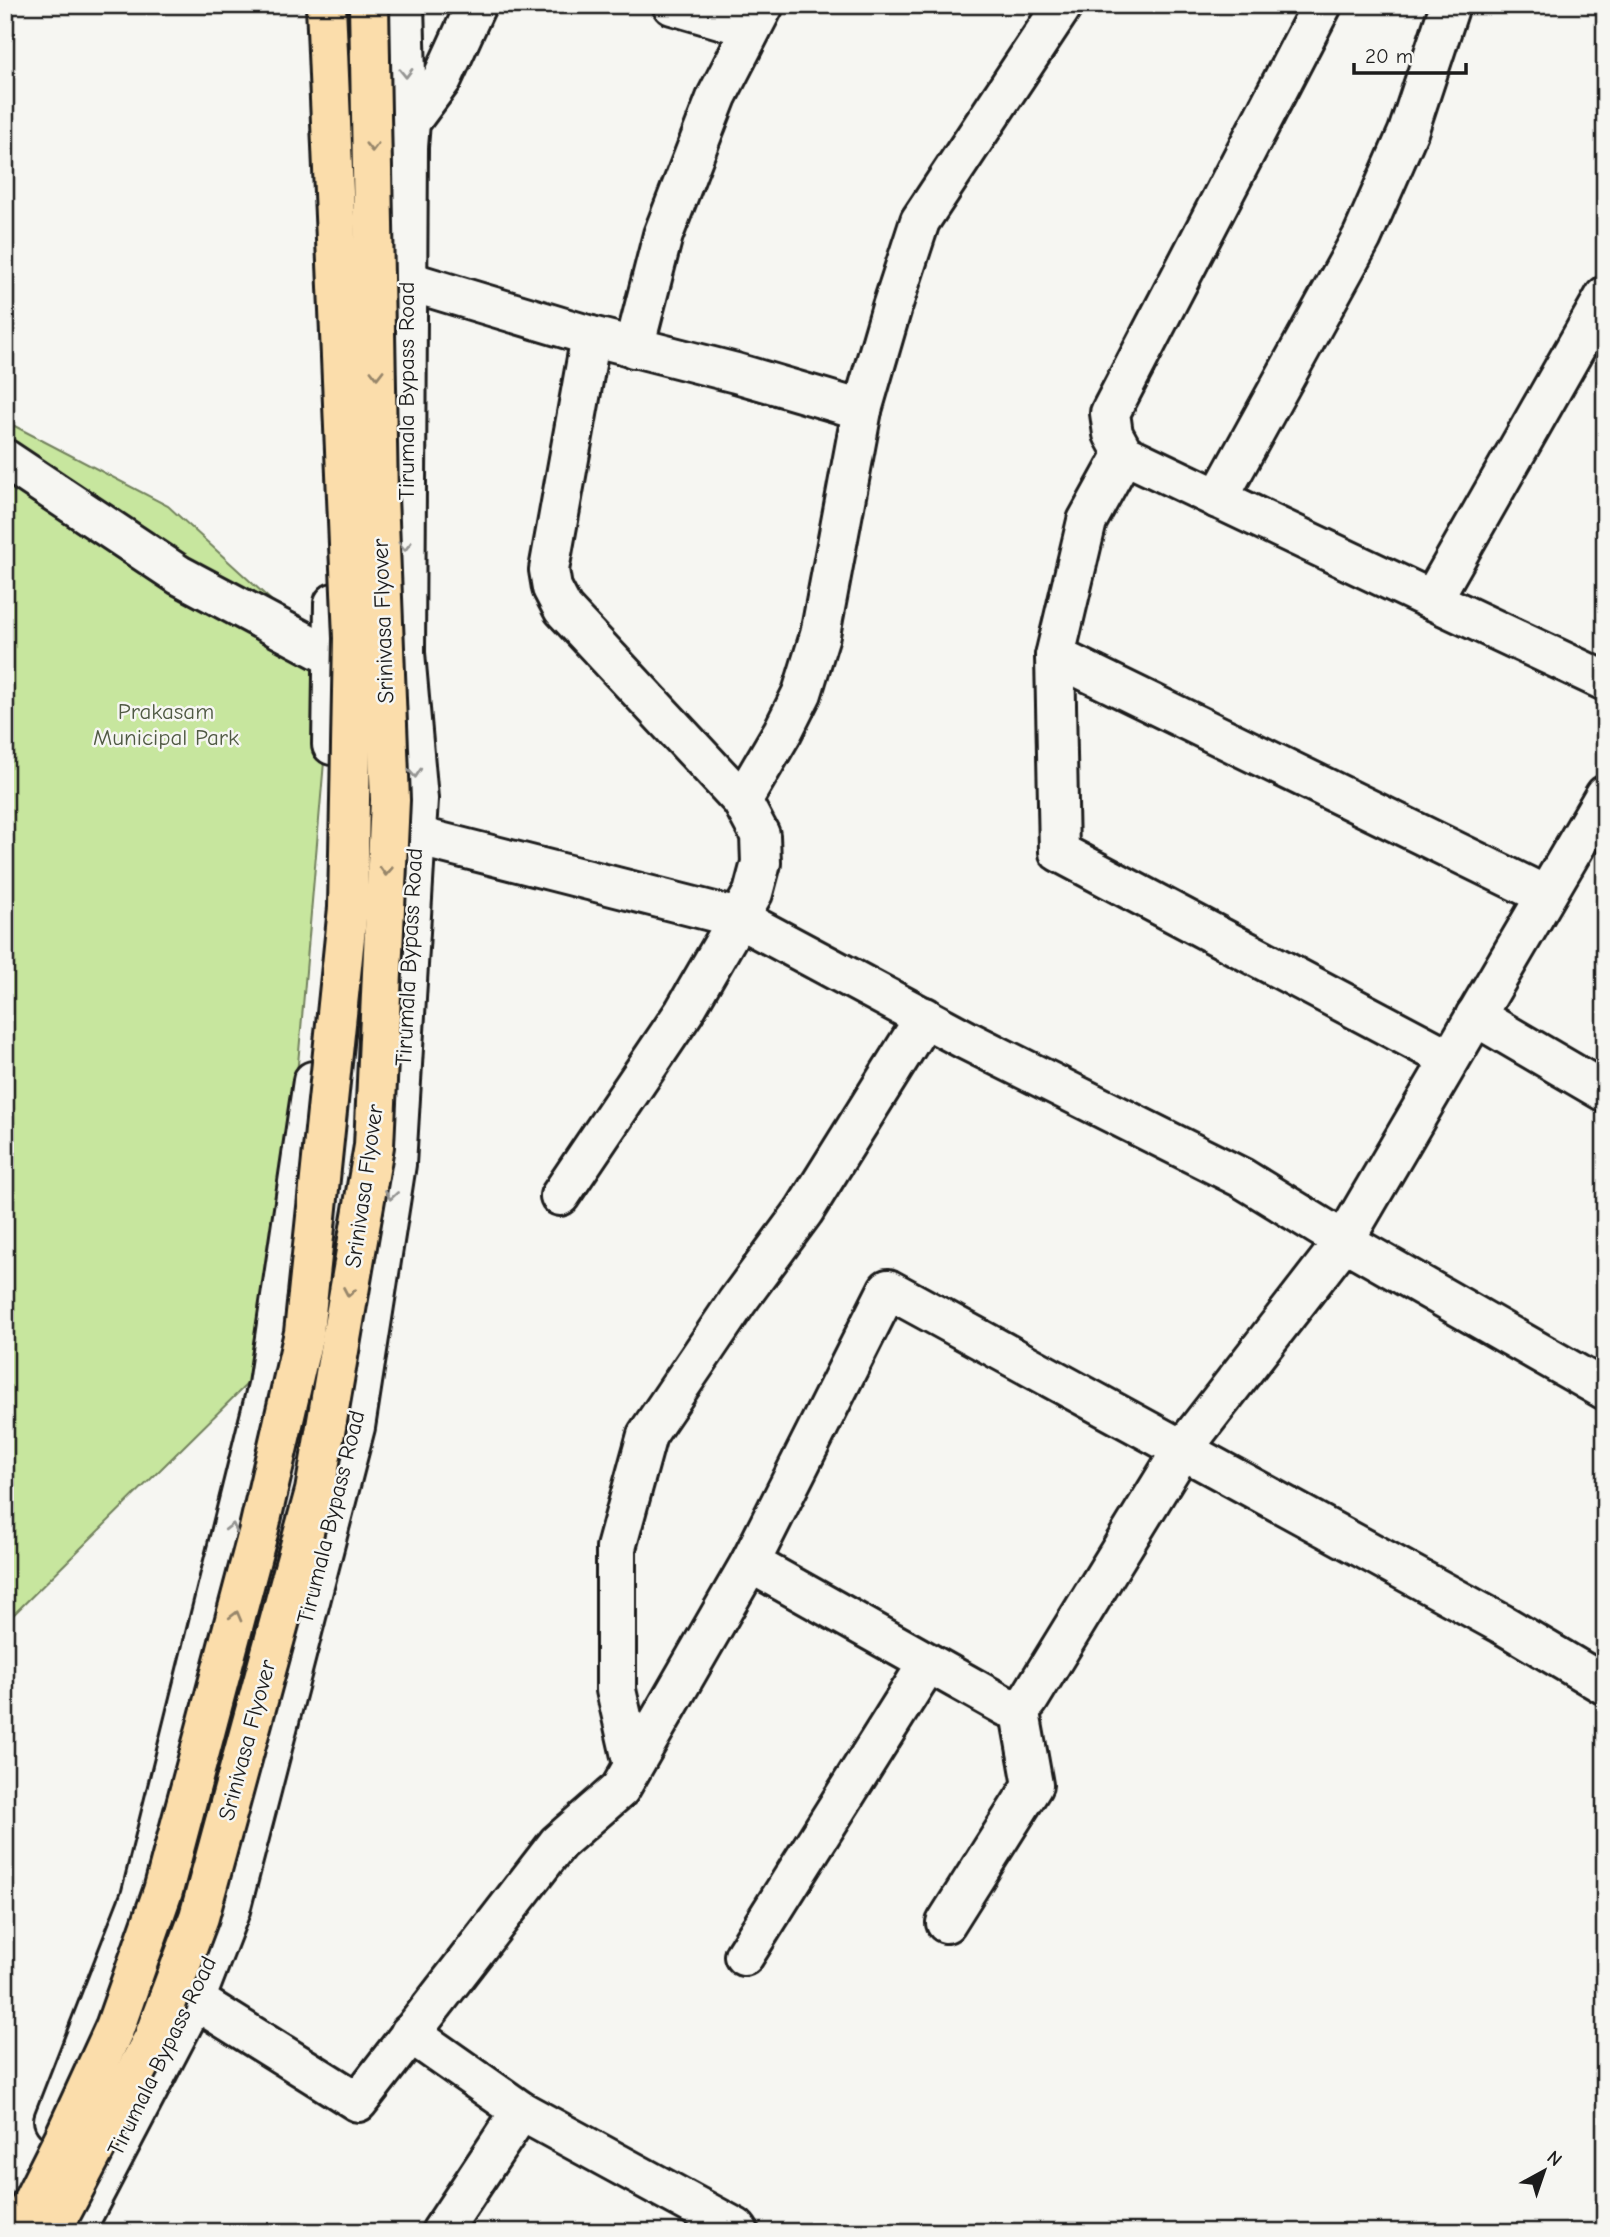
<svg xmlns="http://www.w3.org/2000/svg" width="1610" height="2237" viewBox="0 0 1610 2237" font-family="'Comic Neue',sans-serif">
	<rect width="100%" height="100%" fill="#f6f6f2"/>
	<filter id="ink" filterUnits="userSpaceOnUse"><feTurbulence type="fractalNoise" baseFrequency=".0143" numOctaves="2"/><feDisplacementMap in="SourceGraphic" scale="14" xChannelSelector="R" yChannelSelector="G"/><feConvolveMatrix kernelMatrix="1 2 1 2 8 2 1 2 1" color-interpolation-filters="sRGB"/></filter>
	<g filter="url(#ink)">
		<polygon fill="#c7e69e" stroke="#72815d" stroke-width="2" points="5,421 168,506 333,657 298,1064 249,1382 5,1623"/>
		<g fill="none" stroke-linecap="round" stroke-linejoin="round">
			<g stroke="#1c1c1c" stroke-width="44">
				<g id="street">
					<polyline points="672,5 751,28"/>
					<polyline points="1322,5 1110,413 1113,434 1124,454 1432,600"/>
					<polyline points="408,147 410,122 442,79 476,5"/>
					<polyline points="407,278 421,285 591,336 736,373 862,410 892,307 920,221 1063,5"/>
					<polyline points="1605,296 1432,600 1605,681"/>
					<polyline points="634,348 663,235 717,96 764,5"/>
					<polyline points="1124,454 1087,521 1055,656 1059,852 1450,1059"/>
					<polyline points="1218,499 1362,237 1408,132 1450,5"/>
					<polyline points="1055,656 1545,895"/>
					<polyline points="742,801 783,731 802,693 820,635 862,410"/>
					<polyline points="416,836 738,918 966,1040 1242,1178 1344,1241 1605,1390"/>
					<polyline points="1475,1016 1605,1092"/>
					<polyline points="560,1196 684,1012 753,893 761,863 760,835 742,801 563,609 552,588 549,570 591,336"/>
					<polyline points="750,1563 888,1289 1502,1624 1605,1685"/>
					<polyline points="633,1765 616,1690 616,1548 647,1435 737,1302 804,1211 925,1017"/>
					<polyline points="946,1923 1033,1785 1019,1707"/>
					<polyline points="744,1956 928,1663"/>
					<polyline points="410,2033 521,2111 441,2232"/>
					<polyline points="521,2111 736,2228 739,2232"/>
				</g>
			</g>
			<g stroke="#1c1c1c" stroke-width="44">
				<g id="secondary">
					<polyline points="5,459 179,575 333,657 357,656"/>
					<polyline points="332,745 334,603"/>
					<polyline points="116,1962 195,2000 358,2102 558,1843 620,1789 750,1563 1007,1707 1019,1707 1028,1701 1182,1450 1344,1241 1605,795"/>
					<polyline points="54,2120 141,1897 268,1385 313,1081"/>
					<polyline points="74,2232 195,2000 230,1910 355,1427 396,1164 418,799 405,653 408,147 404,5"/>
				</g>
			</g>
			<use href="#street" stroke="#f6f6f2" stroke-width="38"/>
			<use href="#secondary" stroke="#f6f6f2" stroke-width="38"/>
			<g stroke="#1c1c1c" stroke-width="44" stroke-linecap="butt">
				<g id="primary-bridge">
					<polyline points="17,2232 64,2138 115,2027 163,1891 258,1533 304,1333 348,908 353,638 326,5"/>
					<polyline points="51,2232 153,2039 199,1917 315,1491 374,1146 390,800 378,496 369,5"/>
				</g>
			</g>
			<use href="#primary-bridge" stroke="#fbddab" stroke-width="38"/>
		</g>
		<defs><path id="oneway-chevron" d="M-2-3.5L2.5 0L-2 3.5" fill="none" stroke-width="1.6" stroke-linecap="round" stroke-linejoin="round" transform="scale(1.75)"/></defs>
		<g stroke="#949492">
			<use href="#oneway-chevron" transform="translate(406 73) rotate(89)"/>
			<use href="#oneway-chevron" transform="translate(405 546) rotate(90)"/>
			<use href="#oneway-chevron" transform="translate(415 773) rotate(85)"/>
			<use href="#oneway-chevron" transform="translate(391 1195) rotate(99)"/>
			<use href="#oneway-chevron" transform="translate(232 1528) rotate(-76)"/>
		</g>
		<g stroke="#97866b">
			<use href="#oneway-chevron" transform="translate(372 147) rotate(89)"/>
			<use href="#oneway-chevron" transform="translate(377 374) rotate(90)"/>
			<use href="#oneway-chevron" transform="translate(386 871) rotate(93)"/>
			<use href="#oneway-chevron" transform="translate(349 1292) rotate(100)"/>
			<use href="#oneway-chevron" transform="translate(236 1616) rotate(-75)"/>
		</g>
	</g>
	<g text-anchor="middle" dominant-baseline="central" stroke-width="5" stroke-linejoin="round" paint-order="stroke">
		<g font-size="23" fill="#1c1c1c" stroke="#f6f6f2">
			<text transform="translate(406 391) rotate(-90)">Tirumala Bypass Road</text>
			<text transform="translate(383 621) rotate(-92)">Srinivasa Flyover</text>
			<text transform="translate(409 957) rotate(-87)">Tirumala Bypass Road</text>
			<text transform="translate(364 1186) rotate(-82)">Srinivasa Flyover</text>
			<text transform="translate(331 1517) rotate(-76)">Tirumala Bypass Road</text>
			<text transform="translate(247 1740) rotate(-75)">Srinivasa Flyover</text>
			<text transform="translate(162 2056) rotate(-64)">Tirumala Bypass Road</text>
		</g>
		<g font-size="23" fill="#4f5943" stroke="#f6f6f2">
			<text x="166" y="711">Prakasam<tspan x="166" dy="26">Municipal Park</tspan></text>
		</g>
	</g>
	<rect width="1610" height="2237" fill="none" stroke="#f6f6f2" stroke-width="28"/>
	<rect x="14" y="14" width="1582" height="2209" fill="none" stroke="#1c1c1c" stroke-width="2.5" filter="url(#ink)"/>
	<g transform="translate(1544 2171) rotate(40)" stroke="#f6f6f2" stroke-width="5" paint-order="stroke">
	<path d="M0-5L12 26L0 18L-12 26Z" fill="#1c1c1c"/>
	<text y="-10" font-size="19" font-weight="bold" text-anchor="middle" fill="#1c1c1c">N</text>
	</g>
	<path d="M1354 63v10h112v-10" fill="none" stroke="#1c1c1c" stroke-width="3.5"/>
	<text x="1365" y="63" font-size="21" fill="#1c1c1c" stroke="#f6f6f2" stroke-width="5" paint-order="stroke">20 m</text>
</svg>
